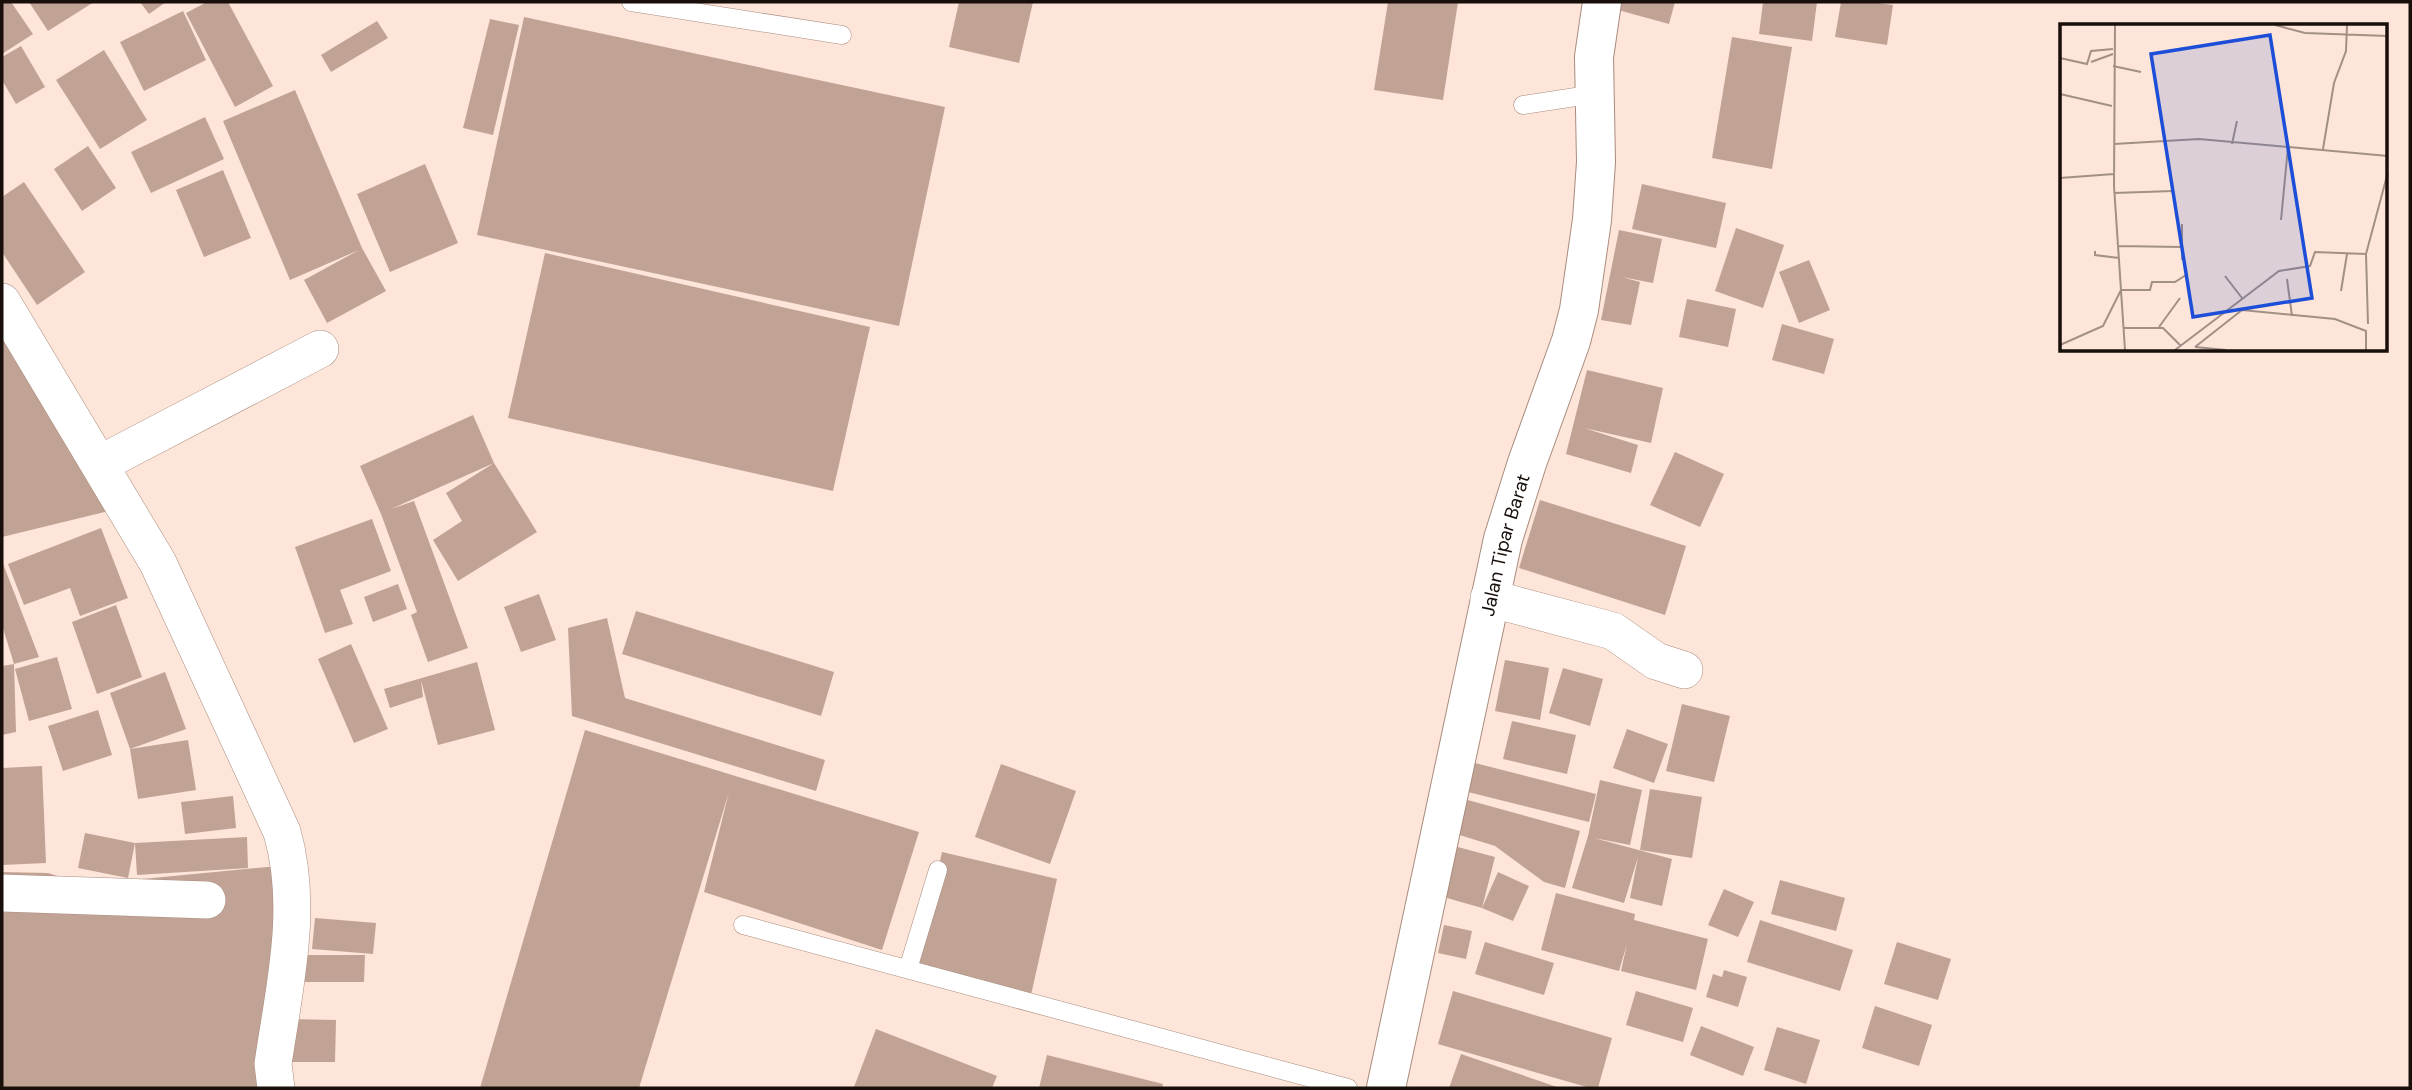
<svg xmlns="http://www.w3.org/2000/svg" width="2412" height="1090" viewBox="0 0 2412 1090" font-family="'DM Sans',sans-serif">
	<rect width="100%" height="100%" fill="#fee5d9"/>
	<g fill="#c1a395">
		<polygon points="2,2 11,2 33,34 2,54"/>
		<polygon points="29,2 94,2 48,31"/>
		<polygon points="140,2 166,2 149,14"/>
		<polygon points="207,2 228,2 273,86 235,107 186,13"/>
		<polygon points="959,2 1033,2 1019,63 949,47"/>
		<polygon points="1388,2 1458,2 1443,100 1374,90"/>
		<polygon points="1620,2 1675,2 1669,24 1618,10"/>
		<polygon points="1763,2 1817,2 1812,41 1759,34"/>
		<polygon points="1841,2 1871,2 1893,5 1887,45 1835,37"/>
		<polygon points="183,11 206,60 144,91 120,42"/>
		<polygon points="524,17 945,107 899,326 477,235"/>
		<polygon points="490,19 519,25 493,135 463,128"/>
		<polygon points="377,21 388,38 331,72 321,55"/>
		<polygon points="1732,37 1792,47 1772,169 1712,158"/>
		<polygon points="21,46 45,87 16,104 2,80 2,57"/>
		<polygon points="104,50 147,120 100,149 56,80"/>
		<polygon points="295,90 362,248 386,291 327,323 304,280 359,250 290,280 223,121"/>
		<polygon points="205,117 224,159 151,193 131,152"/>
		<polygon points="88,146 116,188 82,211 54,169"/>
		<polygon points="425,164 458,243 390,272 357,194"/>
		<polygon points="223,170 251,238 204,257 176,190"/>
		<polygon points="24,182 85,272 37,305 2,252 2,197"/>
		<polygon points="1642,184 1726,203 1716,248 1632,229"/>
		<polygon points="1736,228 1784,245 1763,308 1715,291"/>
		<polygon points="1619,230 1662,239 1653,283 1622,277 1640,282 1631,325 1601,320"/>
		<polygon points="545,253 870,327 833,491 508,418"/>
		<polygon points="1809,260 1830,310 1799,323 1779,272"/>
		<polygon points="1687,299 1736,309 1728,347 1679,337"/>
		<polygon points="2,316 117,509 2,537"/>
		<polygon points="1782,324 1834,339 1824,374 1772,360"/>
		<polygon points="1587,370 1663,388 1651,443 1584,428 1638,445 1631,473 1566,454"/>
		<polygon points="473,415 494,463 537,532 458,581 433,540 462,521 446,493 494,463 391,509 414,501 468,648 428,662 411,615 417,612 381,514 360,466"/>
		<polygon points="1675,452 1724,474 1700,527 1650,505"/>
		<polygon points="1540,500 1686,546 1665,615 1519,568"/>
		<polygon points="372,519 391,571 340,590 353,624 325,633 295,547"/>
		<polygon points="101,528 128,598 80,616 70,588 24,605 8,564"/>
		<polygon points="2,561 39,657 14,664 2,625"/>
		<polygon points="398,584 407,609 373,622 364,597"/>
		<polygon points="539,594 556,640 521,652 504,607"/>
		<polygon points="116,605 142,677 97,694 72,622"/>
		<polygon points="636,611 834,672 821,716 622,654"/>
		<polygon points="607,618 625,698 825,760 816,791 572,716 568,628"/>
		<polygon points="351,644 388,729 354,743 318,659"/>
		<polygon points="57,657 72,709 29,721 15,669"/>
		<polygon points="1505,660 1549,668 1540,720 1495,711"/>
		<polygon points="477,662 495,730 438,745 421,680 423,697 390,708 384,689"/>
		<polygon points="14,664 16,732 2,735 2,666"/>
		<polygon points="1563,668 1603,679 1590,726 1549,713"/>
		<polygon points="165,672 186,729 130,749 188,740 196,790 138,799 130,749 110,693"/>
		<polygon points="1682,704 1730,716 1714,782 1666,771"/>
		<polygon points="98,710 112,755 63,771 48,726"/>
		<polygon points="1512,721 1576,735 1567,774 1503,759"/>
		<polygon points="1627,729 1668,744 1654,783 1613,768"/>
		<polygon points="585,730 919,832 882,950 704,892 729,792 639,1088 480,1088"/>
		<polygon points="1471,762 1596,794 1589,822 1464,791"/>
		<polygon points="1001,764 1076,791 1050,864 975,837"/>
		<polygon points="42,766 46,863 2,865 2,768"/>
		<polygon points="1600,780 1642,790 1630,845 1594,838 1672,859 1662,906 1630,898 1638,857 1624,903 1572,888 1588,836"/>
		<polygon points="1650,789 1702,797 1692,858 1640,850"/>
		<polygon points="233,796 236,828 185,834 181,802"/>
		<polygon points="1464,799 1580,831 1565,888 1544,882 1495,846 1453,833"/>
		<polygon points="85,833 135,843 128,878 78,868"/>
		<polygon points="247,837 248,868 137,875 135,843"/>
		<polygon points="1454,846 1495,857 1482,908 1440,896"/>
		<polygon points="942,852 1057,879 1031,995 916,968"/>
		<polygon points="278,866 263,1088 2,1088 2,872 48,873 73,881 132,880"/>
		<polygon points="1498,872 1529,886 1513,921 1482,908"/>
		<polygon points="1780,880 1845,898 1836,931 1771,914"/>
		<polygon points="1724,889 1754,902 1738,937 1708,925"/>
		<polygon points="1556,893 1635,914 1634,920 1708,939 1696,990 1621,971 1627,944 1619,971 1541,950"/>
		<polygon points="315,918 376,923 373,954 312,949"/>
		<polygon points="1760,920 1853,950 1840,991 1747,962"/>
		<polygon points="1444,925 1472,931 1466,959 1438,953"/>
		<polygon points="1485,942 1554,963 1544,995 1475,974"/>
		<polygon points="1897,942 1951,959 1938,1000 1884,984"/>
		<polygon points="302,955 365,955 364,982 301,982"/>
		<polygon points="1724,970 1747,977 1738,1007 1706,997 1713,974 1722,977"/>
		<polygon points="1453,991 1612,1038 1598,1088 1590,1088 1438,1044"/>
		<polygon points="1636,991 1693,1008 1683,1042 1626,1025"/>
		<polygon points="1875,1006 1932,1025 1919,1066 1862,1048"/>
		<polygon points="289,1019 336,1020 335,1062 289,1062"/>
		<polygon points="1701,1026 1754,1047 1743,1076 1690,1055"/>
		<polygon points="1777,1027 1820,1040 1806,1084 1764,1070"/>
		<polygon points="876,1029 997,1076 992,1088 854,1087"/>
		<polygon points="1461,1054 1560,1088 1449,1088"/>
		<polygon points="1047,1055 1163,1084 1162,1088 1039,1088"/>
	</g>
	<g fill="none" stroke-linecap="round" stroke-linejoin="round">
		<g stroke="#a88c7e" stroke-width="19">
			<g id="lane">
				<polyline points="631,2 842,35"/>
				<polyline points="1523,105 1595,94"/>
				<polyline points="743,925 1348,1088"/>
				<polyline points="908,969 938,870"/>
			</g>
		</g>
		<g stroke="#a88c7e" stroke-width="38">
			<g id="street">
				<path d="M 2,302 L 158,563 L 282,832 C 304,908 284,988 273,1064 L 276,1088"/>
				<polyline points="100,464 320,349"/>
				<polyline points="1489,598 1613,631 1656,661 1684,670"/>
				<polyline points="2,893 207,900"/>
			</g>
		</g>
		<g stroke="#a88c7e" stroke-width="40">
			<g id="secondary">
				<path id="s1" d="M 1386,1088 L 1503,539 L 1527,463 L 1571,341 L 1579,310 L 1592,220 L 1596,162 L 1594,57 L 1602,2"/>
			</g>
		</g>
		<use href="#lane" stroke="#fff" stroke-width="18"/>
		<use href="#street" stroke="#fff" stroke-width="37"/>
		<use href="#secondary" stroke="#fff" stroke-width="38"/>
	</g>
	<g text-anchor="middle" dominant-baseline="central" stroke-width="5" stroke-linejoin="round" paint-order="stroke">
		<g font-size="19" fill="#190f0a" stroke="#fff">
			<text stroke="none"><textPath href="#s1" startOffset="556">Jalan Tipar Barat</textPath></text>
		</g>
	</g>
	<g transform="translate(2060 24)">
		<rect width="327" height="327" fill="#fee5d9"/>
		<path fill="none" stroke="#a28f86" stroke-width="2" d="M 55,1 L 54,162 L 65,326M 215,1 L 245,9 L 328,12M 0,34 L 27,40 L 31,27 L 53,25M 31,38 L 53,30M 53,42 L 81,48M 0,70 L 52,82M 54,120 L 139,115 L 328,132M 172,120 L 177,97M 263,125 L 274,59 L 286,27 L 287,1M 0,154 L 54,150M 54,169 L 113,167M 221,196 L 228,123M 122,200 L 122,236M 58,222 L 122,223M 35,227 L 35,231 L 59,234M 306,230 L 308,300M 165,252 L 182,274M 227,255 L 232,292M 281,267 L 287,230M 99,303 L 120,274M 63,304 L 103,304 L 121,322M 0,321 L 43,302 L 61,266 L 90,266 L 92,258 L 115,258 L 126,251M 135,323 L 182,286 L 275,295 L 306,307 L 306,326M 135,323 L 166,326M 115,326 L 219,247 L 250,242 L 255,228 L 306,230 L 328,148"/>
		<path fill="#1d4ed8" fill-opacity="0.15" stroke="#1d4ed8" stroke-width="3.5" d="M 210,11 L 252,274 L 133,293 L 91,30 Z"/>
		<rect width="327" height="327" fill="none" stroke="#190f0a" stroke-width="3.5"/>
	</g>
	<rect width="2412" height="1090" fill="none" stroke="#190f0a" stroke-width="7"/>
</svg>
